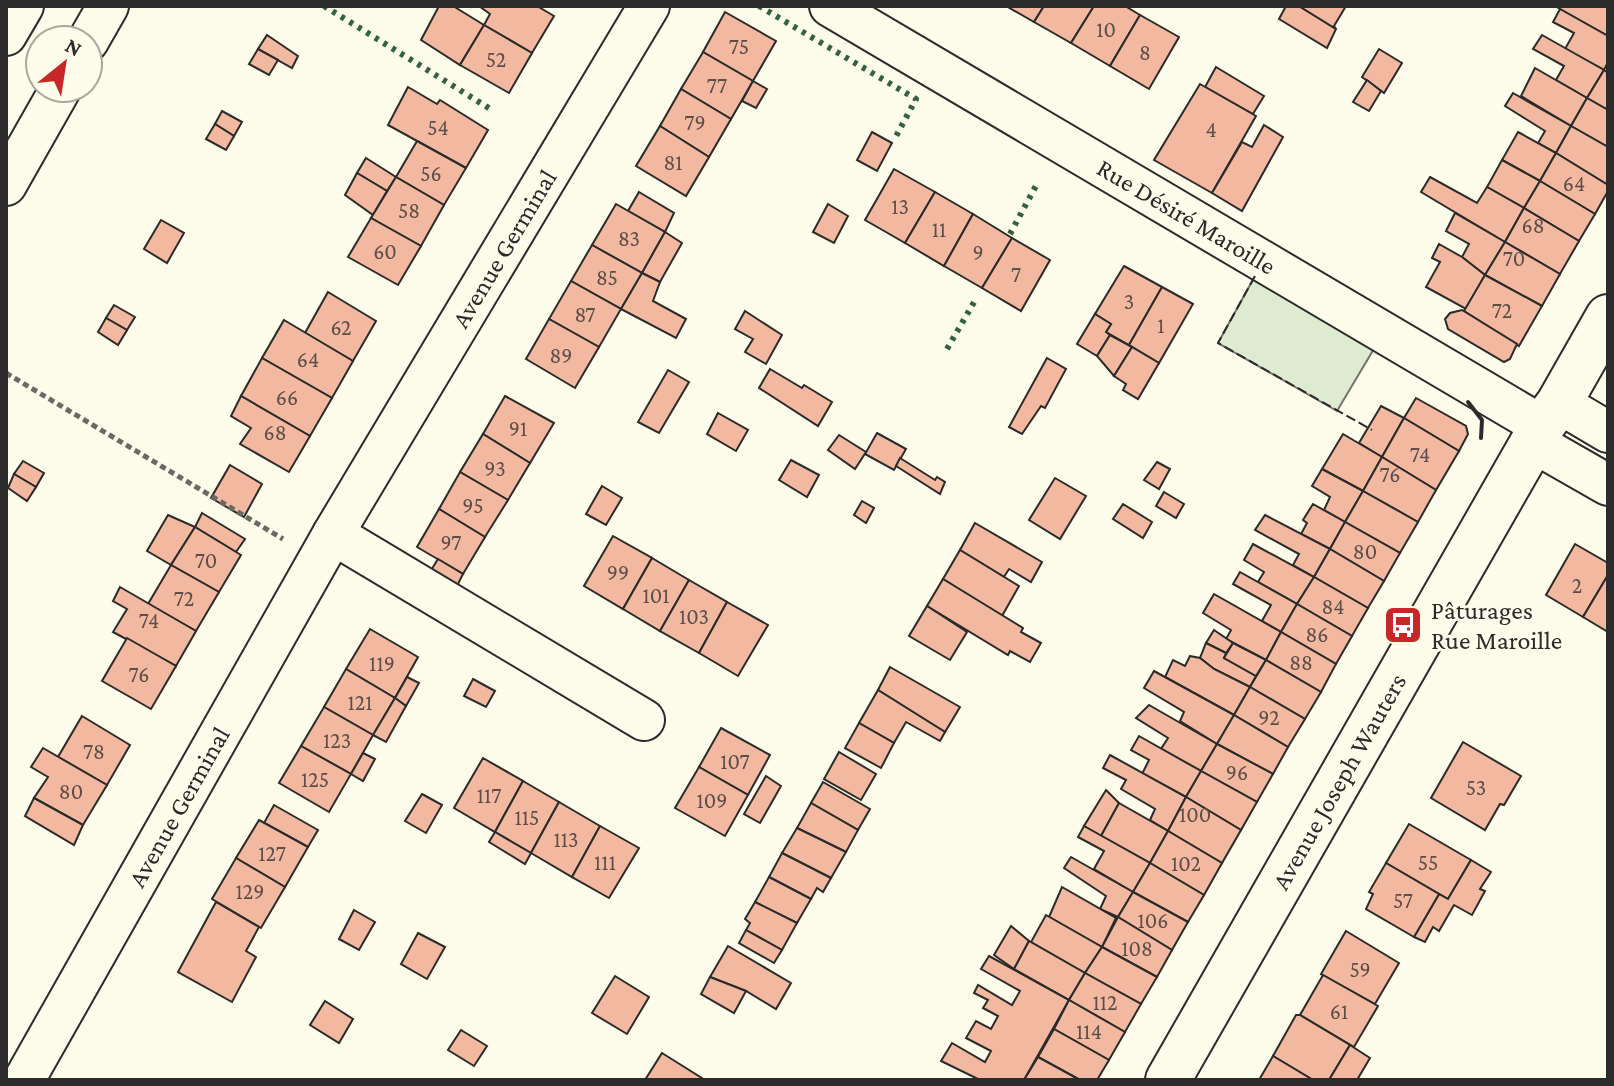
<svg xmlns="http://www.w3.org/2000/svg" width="1614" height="1086" viewBox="0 0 1614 1086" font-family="'Crimson Pro',serif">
	<rect width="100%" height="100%" fill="#fdfbea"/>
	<polygon fill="#deebd1" stroke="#74746e" stroke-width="2" points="1255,276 1375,347 1337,411 1218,343"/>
	<g fill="#f2b8a0" stroke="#2b2b2b" stroke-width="2">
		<polygon points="439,6 453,6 484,25 460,65 421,40"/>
		<polygon points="479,6 537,6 554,16 532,53 484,25 490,14"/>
		<polygon points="1006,6 1044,6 1034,22"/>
		<polygon points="1044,6 1094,6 1071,43 1034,22"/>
		<polygon points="1094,6 1125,6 1140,15 1110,66 1071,43"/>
		<polygon points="1286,6 1299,6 1336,29 1327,48 1279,19"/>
		<polygon points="1299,6 1346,6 1334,26 1336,29"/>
		<polygon points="1555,6 1608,6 1608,36 1560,9"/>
		<polygon points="1560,9 1608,36 1608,62 1604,70 1565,49 1574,33 1553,22"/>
		<polygon points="725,12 776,41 753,81 703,52"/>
		<polygon points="1140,15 1179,37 1149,89 1110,66"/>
		<polygon points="484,25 532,53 509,93 460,65"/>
		<polygon points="267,35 298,56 292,68 258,49"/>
		<polygon points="1542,35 1604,70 1587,98 1556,80 1564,66 1533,49"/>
		<polygon points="258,49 278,60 269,75 249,64"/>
		<polygon points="1379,49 1402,63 1384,93 1362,77"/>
		<polygon points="703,52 753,81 731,119 681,89"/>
		<polygon points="1216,67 1264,96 1253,114 1205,87"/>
		<polygon points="1535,68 1587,98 1571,126 1521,96"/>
		<polygon points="1604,70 1608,73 1608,110 1587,98"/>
		<polygon points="1367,80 1381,91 1369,111 1353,102"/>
		<polygon points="753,81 767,89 756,108 742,101"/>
		<polygon points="1200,84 1256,116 1212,193 1154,160"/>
		<polygon points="408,87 437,104 440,100 488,130 466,168 388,125"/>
		<polygon points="681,89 731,119 709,157 660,126"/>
		<polygon points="1513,93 1571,126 1556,153 1538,143 1545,131 1505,106"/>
		<polygon points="1587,98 1608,110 1608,147 1571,126"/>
		<polygon points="222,111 242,122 234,136 215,124"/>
		<polygon points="215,124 234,136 226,150 206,139"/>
		<polygon points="1264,125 1283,137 1242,211 1212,193 1242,142 1252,147"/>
		<polygon points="660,126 709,157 686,196 636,166"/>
		<polygon points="1571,126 1608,147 1608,185 1556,153"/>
		<polygon points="872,132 892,143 877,171 857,160"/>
		<polygon points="1518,132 1556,153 1540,181 1502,160"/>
		<polygon points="417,141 466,168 444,205 396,177"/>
		<polygon points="1556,153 1608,185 1608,191 1595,214 1540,181"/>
		<polygon points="366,158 396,177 387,191 357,173"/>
		<polygon points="1502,160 1540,181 1524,208 1487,187"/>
		<polygon points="894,169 935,192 905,243 865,220"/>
		<polygon points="357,173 387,191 373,215 345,195"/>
		<polygon points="396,177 444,205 421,246 371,218"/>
		<polygon points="1430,177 1477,203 1487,187 1524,208 1505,242 1421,192"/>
		<polygon points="1540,181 1595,214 1579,241 1524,208"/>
		<polygon points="639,192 674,213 665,232 628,211"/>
		<polygon points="935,192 973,214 944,266 905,243"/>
		<polygon points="616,204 665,232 642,273 592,245"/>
		<polygon points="828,204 848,216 834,243 813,232"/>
		<polygon points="1524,208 1579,241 1560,274 1505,242"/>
		<polygon points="1455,213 1505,242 1485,275 1462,257 1469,244 1446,231"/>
		<polygon points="973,214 1012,238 982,288 944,266"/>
		<polygon points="371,218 421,246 398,285 348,257"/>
		<polygon points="161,220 184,233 167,263 144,249"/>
		<polygon points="665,232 682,243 660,282 642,273"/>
		<polygon points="1012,238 1050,260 1021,311 982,288"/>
		<polygon points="1505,242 1560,274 1542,306 1485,275"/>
		<polygon points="1439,244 1462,257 1485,275 1466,309 1426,287 1440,262 1432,258"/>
		<polygon points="592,245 642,273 621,309 571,281"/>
		<polygon points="1124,266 1162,287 1129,345 1106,332 1111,324 1095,314"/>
		<polygon points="642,273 660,282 653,301 686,319 676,338 621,309"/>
		<polygon points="1485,275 1542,306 1519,346 1464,311"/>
		<polygon points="571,281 621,309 599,347 549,319"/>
		<polygon points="1162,287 1193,304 1159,363 1129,345"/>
		<polygon points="328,292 376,321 353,361 305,333"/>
		<polygon points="114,305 135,317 127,330 106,318"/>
		<polygon points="1462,310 1517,344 1510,359 1504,362 1448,329 1445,319 1450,313"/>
		<polygon points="745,311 782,335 766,364 745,352 753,339 735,329"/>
		<polygon points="1095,314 1111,324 1106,332 1110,335 1097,356 1077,344"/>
		<polygon points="106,318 127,330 118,345 98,332"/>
		<polygon points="549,319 599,347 575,388 526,359"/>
		<polygon points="284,320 353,361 332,398 262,358"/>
		<polygon points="1110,335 1132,347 1114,376 1097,356"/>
		<polygon points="1132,347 1159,363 1138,399 1123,390 1126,384 1114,376"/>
		<polygon points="262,358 332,398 310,436 241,396"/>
		<polygon points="1047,358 1066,369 1045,408 1041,406 1022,434 1009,427"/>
		<polygon points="770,369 802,388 804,385 832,402 818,426 759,388"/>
		<polygon points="668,370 689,382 659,433 638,422"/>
		<polygon points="241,396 310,436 289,472 240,444 251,428 231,416"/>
		<polygon points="505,396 554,423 530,463 483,434"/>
		<polygon points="1416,398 1466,426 1468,434 1459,451 1404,418"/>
		<polygon points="1381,406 1404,418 1382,457 1359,443"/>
		<polygon points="718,413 748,430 736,451 707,434"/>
		<polygon points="1404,418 1459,451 1436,490 1382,457"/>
		<polygon points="877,433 906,449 894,470 865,454"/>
		<polygon points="483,434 530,463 508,500 460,472"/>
		<polygon points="1343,434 1382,457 1363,491 1322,469"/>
		<polygon points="839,435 866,452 855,469 828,450"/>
		<polygon points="1382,457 1436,490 1418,522 1363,491"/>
		<polygon points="900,458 935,480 937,477 945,482 940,494 896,466"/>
		<polygon points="791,460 819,475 807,497 779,480"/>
		<polygon points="23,461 44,473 36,487 14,474"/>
		<polygon points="1157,462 1170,469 1159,489 1144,480"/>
		<polygon points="230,465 262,484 244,517 211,498"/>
		<polygon points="1322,469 1363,491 1345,522 1324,510 1330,497 1312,486"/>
		<polygon points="460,472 508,500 485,537 439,509"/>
		<polygon points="14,474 36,487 27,501 8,488"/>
		<polygon points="1055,478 1086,496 1060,539 1029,520"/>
		<polygon points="602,486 622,498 606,525 586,514"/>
		<polygon points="1363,491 1418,522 1400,553 1345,522"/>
		<polygon points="1164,492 1184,504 1176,518 1156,506"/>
		<polygon points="862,501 874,508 866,523 854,515"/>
		<polygon points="1123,504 1152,522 1143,538 1113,519"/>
		<polygon points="1313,504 1345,522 1330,549 1301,534 1307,523 1303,520"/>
		<polygon points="439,509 485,537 463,574 417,547"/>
		<polygon points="202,513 245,539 236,552 195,527"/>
		<polygon points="168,515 195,527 171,565 147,551"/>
		<polygon points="1265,515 1330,549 1314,577 1293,565 1299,554 1255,530"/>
		<polygon points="1345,522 1400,553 1384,581 1330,549"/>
		<polygon points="975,523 1042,562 1031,582 1009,569 1004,577 960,550"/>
		<polygon points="195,527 241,555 219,592 171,565"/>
		<polygon points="613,536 652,558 623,609 584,586"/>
		<polygon points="1253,544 1314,577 1297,604 1258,582 1264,572 1244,560"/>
		<polygon points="1575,544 1608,563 1608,575 1583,617 1546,595"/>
		<polygon points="1330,549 1384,581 1368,608 1314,577"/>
		<polygon points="960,550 1019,586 1002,616 943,579"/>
		<polygon points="652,558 689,580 660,631 623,609"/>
		<polygon points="438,559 463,574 454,592 428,575"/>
		<polygon points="171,565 219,592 196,631 148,604"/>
		<polygon points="1240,572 1297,604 1281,632 1262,621 1271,605 1233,584"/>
		<polygon points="1608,575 1608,632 1583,617"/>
		<polygon points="1314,577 1368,608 1352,636 1297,604"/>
		<polygon points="943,579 1023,628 1021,632 1041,643 1030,662 1010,651 1008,655 927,606"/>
		<polygon points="689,580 727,602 699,653 660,631"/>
		<polygon points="120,587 196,631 176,666 113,632 127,609 113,601"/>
		<polygon points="1214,594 1281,632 1266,660 1226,639 1231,630 1203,613"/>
		<polygon points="727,602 768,625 738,676 699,653"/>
		<polygon points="1297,604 1352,636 1336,664 1281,632"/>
		<polygon points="927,606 967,632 950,660 909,636"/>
		<polygon points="370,629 418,657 395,698 346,669"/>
		<polygon points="1214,630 1233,643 1226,653 1206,643"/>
		<polygon points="1281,632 1336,664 1321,692 1266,660"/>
		<polygon points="127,638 176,666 151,709 102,681"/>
		<polygon points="1206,643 1226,653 1224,658 1256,676 1250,687 1214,669 1200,658"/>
		<polygon points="1233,643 1266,660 1256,676 1224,658"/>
		<polygon points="1190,656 1200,658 1214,669 1250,687 1234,715 1165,677 1173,660 1185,666"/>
		<polygon points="1266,660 1321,692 1305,719 1250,687"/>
		<polygon points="890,667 960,707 945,732 878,690"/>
		<polygon points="346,669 395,698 373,735 324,707"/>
		<polygon points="1154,671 1234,715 1217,744 1180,721 1184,712 1144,688"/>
		<polygon points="407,677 419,683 406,706 395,698"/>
		<polygon points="473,679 495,691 486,707 464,696"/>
		<polygon points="1250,687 1305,719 1288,747 1234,715"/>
		<polygon points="878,690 945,732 940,741 906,722 894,743 859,723"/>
		<polygon points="395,698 406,706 386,742 373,735"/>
		<polygon points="1149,705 1217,744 1201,771 1161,749 1168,738 1136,718"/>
		<polygon points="324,707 373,735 351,774 301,746"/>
		<polygon points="1234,715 1288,747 1273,774 1217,744"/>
		<polygon points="82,716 130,745 107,785 58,757"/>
		<polygon points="859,723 894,743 881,768 845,748"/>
		<polygon points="721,728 770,755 748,795 699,767"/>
		<polygon points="1139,736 1201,771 1186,797 1142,774 1149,760 1131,750"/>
		<polygon points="1463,742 1521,776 1504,805 1500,804 1485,830 1431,798"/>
		<polygon points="1217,744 1273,774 1257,802 1201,771"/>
		<polygon points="301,746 351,774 329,812 279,783"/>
		<polygon points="43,748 107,785 83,825 34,798 48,777 31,767"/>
		<polygon points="839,752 876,774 861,800 824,779"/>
		<polygon points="363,753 375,759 363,781 351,774"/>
		<polygon points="1110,755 1186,797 1168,831 1150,820 1155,809 1121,789 1126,780 1103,768"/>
		<polygon points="483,758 523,781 495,832 454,808"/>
		<polygon points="699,767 748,795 725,836 675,808"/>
		<polygon points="1201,771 1257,802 1241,830 1186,797"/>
		<polygon points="766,776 781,786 760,823 744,814"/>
		<polygon points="523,781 559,802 531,853 495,832"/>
		<polygon points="823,782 870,809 858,830 811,803"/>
		<polygon points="1106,790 1119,803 1101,836 1084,826"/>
		<polygon points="422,794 442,805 426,833 405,821"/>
		<polygon points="1186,797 1241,830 1222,863 1168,831"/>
		<polygon points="34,798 83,825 74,845 25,816"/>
		<polygon points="559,802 600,826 572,877 531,853"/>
		<polygon points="811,803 858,830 846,852 797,828"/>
		<polygon points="1119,803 1168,831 1150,863 1101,836"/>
		<polygon points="274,805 318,830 308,847 264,823"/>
		<polygon points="259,820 308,847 285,887 236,858"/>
		<polygon points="1409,824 1471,860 1448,899 1386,863"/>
		<polygon points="600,826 639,848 609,898 572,877"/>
		<polygon points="1084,826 1150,863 1133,892 1094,869 1104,851 1078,837"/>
		<polygon points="797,828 846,852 831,878 782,853"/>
		<polygon points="1168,831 1222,863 1204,895 1150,863"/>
		<polygon points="495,832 531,853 525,864 489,842"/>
		<polygon points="782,853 831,878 823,892 817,888 811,899 769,877"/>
		<polygon points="1071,857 1133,892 1118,917 1100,909 1106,896 1064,868"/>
		<polygon points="236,858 285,887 261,928 212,899"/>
		<polygon points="1471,860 1491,872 1480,889 1485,891 1472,915 1454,905 1439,931 1433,927 1425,942 1414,937 1439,894 1448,899"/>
		<polygon points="1150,863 1204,895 1188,922 1133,892"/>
		<polygon points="1386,863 1439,894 1414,937 1366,909 1373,894 1369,892"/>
		<polygon points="769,877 811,899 797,923 755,902"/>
		<polygon points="1062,887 1116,918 1102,947 1049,917"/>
		<polygon points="1133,892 1188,922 1172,950 1118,917"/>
		<polygon points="216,902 259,927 246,951 256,957 232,1002 178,972"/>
		<polygon points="755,902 797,923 782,950 746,930 750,923 745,919"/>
		<polygon points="354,910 375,922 359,950 339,939"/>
		<polygon points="1046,915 1102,947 1085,973 1031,942"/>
		<polygon points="1118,917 1172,950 1157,977 1102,947"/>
		<polygon points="1011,926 1029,941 1014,969 994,955"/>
		<polygon points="746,930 782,950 774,963 739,943"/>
		<polygon points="1346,931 1399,963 1375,1004 1321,974"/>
		<polygon points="418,933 445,947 427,979 401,964"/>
		<polygon points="1029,941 1085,973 1069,1000 1014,969"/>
		<polygon points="728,946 791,983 776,1009 746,991 710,977"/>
		<polygon points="1102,947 1157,977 1141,1004 1085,973"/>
		<polygon points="989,956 1069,1000 1024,1080 980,1080 941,1061 952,1043 985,1062 991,1051 966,1038 976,1021 991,1029 998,1016 983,1008 988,1000 974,993 978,985 1012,1005 1020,991 981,969"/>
		<polygon points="1085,973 1141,1004 1125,1032 1069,1000"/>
		<polygon points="1323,975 1378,1006 1354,1047 1300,1015"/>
		<polygon points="615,976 649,997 627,1034 592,1013"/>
		<polygon points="710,977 746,991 734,1013 701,994"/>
		<polygon points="1069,1000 1125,1032 1109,1060 1054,1029"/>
		<polygon points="325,1001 353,1019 339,1043 310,1025"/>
		<polygon points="1296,1015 1300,1015 1350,1045 1329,1080 1313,1080 1273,1056"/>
		<polygon points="1054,1029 1109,1060 1097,1080 1080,1080 1038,1057"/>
		<polygon points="461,1030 487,1046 474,1066 448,1050"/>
		<polygon points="1350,1045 1370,1058 1357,1080 1329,1080"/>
		<polygon points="662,1053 705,1080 645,1080"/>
		<polygon points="1273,1056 1313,1080 1259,1080"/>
		<polygon points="1038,1057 1080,1080 1024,1080"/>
	</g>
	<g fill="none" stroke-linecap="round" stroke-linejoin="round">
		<g stroke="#2b2b2b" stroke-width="44">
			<g id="minor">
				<path id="s1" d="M 830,6 L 1542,426"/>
				<polyline points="6,35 23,6"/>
				<polyline points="88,41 108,6"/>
				<polyline points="6,185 61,88"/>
				<polyline points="1559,403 1608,432"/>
				<polyline points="1533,442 1608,485"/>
				<polyline points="333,534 644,720"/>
				<path id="s2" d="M 24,1080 L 333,534 L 649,6"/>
			</g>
		</g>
		<g stroke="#2b2b2b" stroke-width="48">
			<g id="tertiary">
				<path id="s3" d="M 1168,1080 L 1542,426 L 1559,403 L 1608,317"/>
			</g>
		</g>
		<polyline stroke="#6a6964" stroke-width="5" stroke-dasharray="6 4" stroke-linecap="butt" points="6,373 283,539"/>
		<use href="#minor" stroke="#fdfbea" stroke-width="40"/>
		<use href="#tertiary" stroke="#fdfbea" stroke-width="44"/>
		<g stroke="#34623c" stroke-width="6" stroke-dasharray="4 6" stroke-linecap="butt">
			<polyline points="324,6 492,110"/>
			<polyline points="759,6 916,99 894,140"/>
			<polyline points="1010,234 1038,182"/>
			<polyline points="947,349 977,297"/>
		</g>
		<polyline stroke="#2b2b2b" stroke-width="2" stroke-dasharray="10 4" stroke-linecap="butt" points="1255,276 1218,343 1372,430"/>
		<polyline stroke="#2b2b2b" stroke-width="4" points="1468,402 1482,420 1481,438"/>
	</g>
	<defs>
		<g id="bus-square" transform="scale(2)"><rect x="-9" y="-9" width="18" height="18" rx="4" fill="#c62828" stroke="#fdfbea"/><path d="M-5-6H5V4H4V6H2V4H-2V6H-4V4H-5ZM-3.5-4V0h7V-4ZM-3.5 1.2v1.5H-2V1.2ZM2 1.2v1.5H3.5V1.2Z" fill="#fff"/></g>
	</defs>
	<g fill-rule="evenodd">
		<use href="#bus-square" x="1403" y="625"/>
	</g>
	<g text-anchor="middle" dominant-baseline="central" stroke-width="6" stroke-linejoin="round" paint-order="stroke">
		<g font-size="22" fill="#5d4e48">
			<text x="1106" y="29">10</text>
			<text x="739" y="46">75</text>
			<text x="1145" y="52">8</text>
			<text x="496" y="59">52</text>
			<text x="717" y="85">77</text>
			<text x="695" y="122">79</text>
			<text x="438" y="127">54</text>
			<text x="1211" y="129">4</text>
			<text x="673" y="162">81</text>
			<text x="431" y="173">56</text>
			<text x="1574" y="183">64</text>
			<text x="900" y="206">13</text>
			<text x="409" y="210">58</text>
			<text x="1533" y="225">68</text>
			<text x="939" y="229">11</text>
			<text x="629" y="238">83</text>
			<text x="385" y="251">60</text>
			<text x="978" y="252">9</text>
			<text x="1514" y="258">70</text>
			<text x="1016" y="274">7</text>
			<text x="607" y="277">85</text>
			<text x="1129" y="301">3</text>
			<text x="1502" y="310">72</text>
			<text x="585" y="314">87</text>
			<text x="1161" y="325">1</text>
			<text x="341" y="327">62</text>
			<text x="561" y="355">89</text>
			<text x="308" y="359">64</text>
			<text x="287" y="397">66</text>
			<text x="518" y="428">91</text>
			<text x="275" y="432">68</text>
			<text x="1420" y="454">74</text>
			<text x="495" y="468">93</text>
			<text x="1390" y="474">76</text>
			<text x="473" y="505">95</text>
			<text x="451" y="542">97</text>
			<text x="1365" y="551">80</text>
			<text x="206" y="560">70</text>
			<text x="618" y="572">99</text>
			<text x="1577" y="585">2</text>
			<text x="656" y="595">101</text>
			<text x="184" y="598">72</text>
			<text x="1333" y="606">84</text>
			<text x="694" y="616">103</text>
			<text x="149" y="620">74</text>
			<text x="1317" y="634">86</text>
			<text x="1301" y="662">88</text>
			<text x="382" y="663">119</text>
			<text x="139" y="674">76</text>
			<text x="360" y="702">121</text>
			<text x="1269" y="717">92</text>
			<text x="337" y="740">123</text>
			<text x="94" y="751">78</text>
			<text x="735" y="761">107</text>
			<text x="1237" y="772">96</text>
			<text x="315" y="779">125</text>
			<text x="1476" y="787">53</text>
			<text x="71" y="791">80</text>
			<text x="489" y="795">117</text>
			<text x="712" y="800">109</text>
			<text x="1195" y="814">100</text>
			<text x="527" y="817">115</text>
			<text x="566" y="839">113</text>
			<text x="272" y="853">127</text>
			<text x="605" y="862">111</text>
			<text x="1428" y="862">55</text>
			<text x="1186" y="863">102</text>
			<text x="250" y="891">129</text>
			<text x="1403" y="900">57</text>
			<text x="1153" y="920">106</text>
			<text x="1137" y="948">108</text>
			<text x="1360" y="969">59</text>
			<text x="1105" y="1002">112</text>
			<text x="1339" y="1011">61</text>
			<text x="1089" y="1031">114</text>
		</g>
		<g font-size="26" fill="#2b2b2b" stroke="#fdfbea">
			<text stroke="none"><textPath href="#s1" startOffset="414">Rue Désiré Maroille</textPath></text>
			<text stroke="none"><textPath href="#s2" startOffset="960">Avenue Germinal</textPath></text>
			<text stroke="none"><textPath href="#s3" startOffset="344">Avenue Joseph Wauters</textPath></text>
			<text stroke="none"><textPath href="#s2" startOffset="314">Avenue Germinal</textPath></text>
		</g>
		<g font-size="26" fill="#2b2b2b" stroke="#fdfbea" text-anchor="start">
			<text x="1431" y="610">Pâturages<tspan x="1431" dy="30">Rue Maroille</tspan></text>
		</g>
	</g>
	<rect width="1614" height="1086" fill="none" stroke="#2b2b2b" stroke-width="16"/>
	<g transform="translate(64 64) rotate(30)"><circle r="38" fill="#fdfbea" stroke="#a9a89e" stroke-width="2"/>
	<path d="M0-6L14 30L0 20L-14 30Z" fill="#c62828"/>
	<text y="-12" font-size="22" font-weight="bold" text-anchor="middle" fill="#2b2b2b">N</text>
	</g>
</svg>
